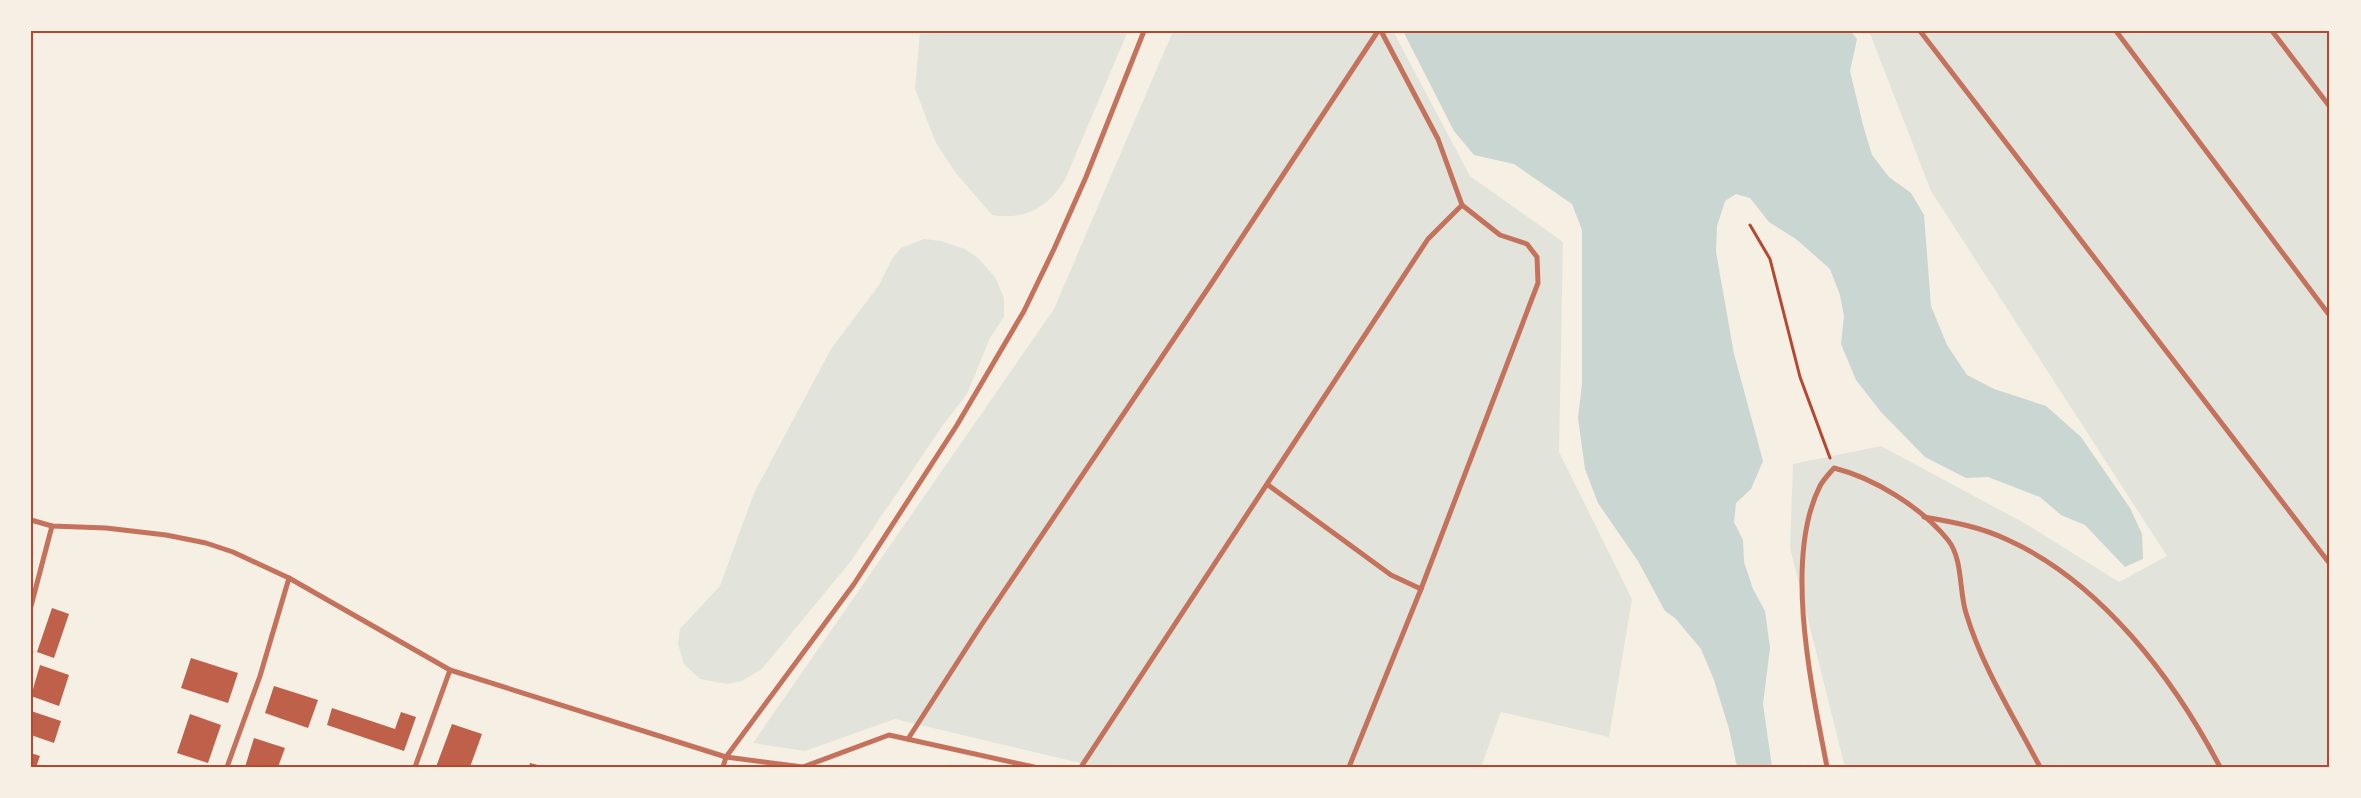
<svg xmlns="http://www.w3.org/2000/svg" width="2361" height="798" viewBox="0 0 2361 798" font-family="Barlow,sans-serif">
	<rect width="100%" height="100%" fill="#f6efe4"/>
	<g fill="#e2e4dc">
		<path d="M 920,31 L 1128,31 L 1064,182 C 1045,209 1026,220 992,215 L 955,172 L 936,143 L 915,89 Z"/>
		<polygon points="1173,31 1393,31 1470,176 1563,242 1559,452 1632,599 1609,737 1501,712 1481,767 1097,767 895,719 805,751 753,743 1054,309"/>
		<polygon points="1869,31 2330,31 2330,767 1845,767 1790,548 1793,464 1881,446 2026,524 2119,582 2167,556 1931,191"/>
		<polygon points="924,239 941,241 965,249 978,258 995,277 1004,298 1004,317 990,338 967,394 943,425 851,561 762,669 742,681 727,684 700,679 684,664 678,644 680,629 720,586 754,493 831,349 879,285 892,259 901,248"/>
	</g>
	<polygon fill="#c9d6d2" points="1403,31 1851,31 1857,39 1850,71 1863,125 1872,155 1889,177 1911,193 1924,215 1931,306 1947,345 1967,375 1994,389 2046,406 2081,437 2130,508 2142,534 2143,559 2125,567 2085,525 2061,515 2040,497 1988,477 1966,478 1925,457 1881,412 1856,380 1841,344 1844,316 1840,295 1830,269 1796,239 1769,222 1750,198 1736,194 1725,201 1717,226 1716,252 1734,354 1763,461 1751,489 1736,503 1734,522 1743,540 1744,562 1753,589 1765,611 1770,648 1763,704 1772,767 1737,767 1729,729 1714,680 1701,649 1675,618 1665,611 1638,561 1598,503 1585,469 1578,418 1582,384 1582,230 1572,204 1514,164 1474,155 1454,131"/>
	<g fill="#bf614a">
		<polygon points="52,608 69,614 54,658 37,652"/>
		<polygon points="191,658 238,673 228,703 181,688"/>
		<polygon points="40,665 69,675 59,706 31,696"/>
		<polygon points="274,686 318,700 308,728 265,713"/>
		<polygon points="332,708 395,729 401,712 416,717 404,751 327,725"/>
		<polygon points="31,711 61,721 54,743 31,735"/>
		<polygon points="190,714 221,725 208,763 177,753"/>
		<polygon points="452,724 482,734 470,767 436,767"/>
		<polygon points="254,738 285,748 278,767 245,767"/>
		<polygon points="31,753 40,756 36,767 31,767"/>
		<polygon points="530,763 542,766 542,767 529,767"/>
	</g>
	<g fill="none" stroke-linecap="round" stroke-linejoin="round">
		<polyline stroke="#b5482f" stroke-width="3" points="1750,225 1770,259 1800,377 1830,458"/>
		<g stroke="#c5725c" stroke-width="5">
			<polyline points="1920,31 2330,564"/>
			<polyline points="2116,31 2330,316"/>
			<polyline points="2272,31 2330,107"/>
			<polyline points="1268,485 1391,575 1421,589"/>
			<path d="M 1924,517 C 1953,522 1981,527 2008,540 C 2101,582 2174,679 2220,767"/>
			<polyline points="31,520 52,526 106,528 166,535 206,543 233,552 289,578 450,670 726,757 803,767"/>
			<polyline points="31,606 52,526"/>
			<polyline points="908,739 980,627 1213,281 1378,31"/>
			<polyline points="227,767 260,676 289,578"/>
			<polyline points="415,767 450,670"/>
			<polyline points="723,767 726,757 854,584 957,425 1024,311 1054,249 1086,177 1144,31"/>
			<polyline points="803,767 889,735 1034,767"/>
			<polyline points="1081,767 1428,239 1462,205"/>
			<polyline points="1349,767 1421,589 1538,283 1537,257 1527,244 1500,235 1462,205 1438,139 1381,31"/>
			<path d="M 1827,767 C 1812,689 1783,559 1820,486 C 1823,480 1829,474 1834,468 C 1874,478 1921,507 1948,540 C 1963,559 1959,591 1966,613 C 1982,667 2014,717 2040,767"/>
		</g>
	</g>
	<rect width="2361" height="798" fill="none" stroke="#f6efe4" stroke-width="65"/>
	<rect x="32" y="32" width="2296" height="734" fill="none" stroke="#b5482f" stroke-width="2"/>
</svg>
